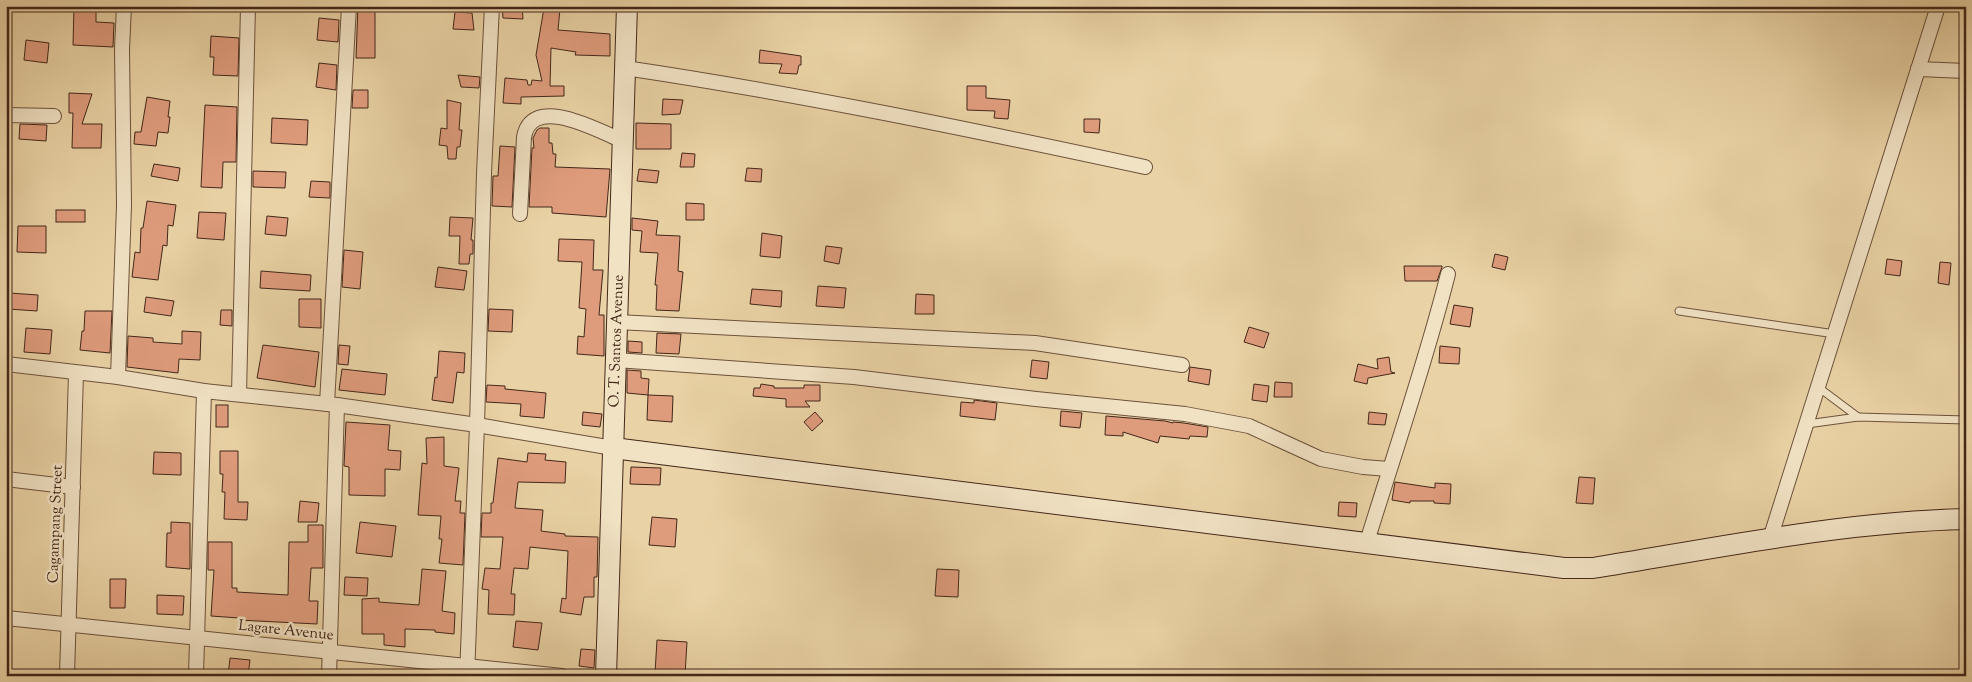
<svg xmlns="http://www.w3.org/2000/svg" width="1972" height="682" viewBox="0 0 1972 682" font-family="'Sorts Mill Goudy',serif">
	<rect width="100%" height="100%" fill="#e9d2a5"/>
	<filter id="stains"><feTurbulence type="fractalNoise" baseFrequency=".004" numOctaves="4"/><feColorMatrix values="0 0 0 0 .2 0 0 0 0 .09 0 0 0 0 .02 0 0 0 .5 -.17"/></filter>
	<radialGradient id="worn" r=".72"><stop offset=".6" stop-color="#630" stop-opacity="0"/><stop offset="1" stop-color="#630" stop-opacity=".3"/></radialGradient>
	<g fill="#df9c7d" stroke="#432718">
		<polygon points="74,6 96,6 96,22 114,23 113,47 73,45"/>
		<polygon points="358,6 375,6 375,58 356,58"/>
		<polygon points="502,6 522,6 523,19 503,18"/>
		<polygon points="544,8 560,9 558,30 610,34 610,56 575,55 576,52 551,48 550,86 564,86 564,96 521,97 521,104 503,103 505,78 527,80 528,85 531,85 532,80 542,81 536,55"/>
		<polygon points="455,12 472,13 474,30 453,29"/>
		<polygon points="319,18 339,20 338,42 317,40"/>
		<polygon points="211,36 239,38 238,76 213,75 214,57 210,57"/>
		<polygon points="26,40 49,43 47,63 24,60"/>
		<polygon points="760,50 801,56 801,65 799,65 797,74 779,73 782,64 759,63"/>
		<polygon points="319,63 337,65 336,90 316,87"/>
		<polygon points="458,75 480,77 479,88 461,87"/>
		<polygon points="967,86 986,86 986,98 1010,100 1008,119 994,118 995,111 967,110"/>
		<polygon points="353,90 368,90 368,108 352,108"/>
		<polygon points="69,93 92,94 82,124 102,124 101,148 72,148 73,113 69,113"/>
		<polygon points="147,97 170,101 168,117 170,117 168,133 158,132 156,146 134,144 135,132 141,132"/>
		<polygon points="663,99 683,100 680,114 662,115"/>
		<polygon points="447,100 461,103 459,130 462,130 460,147 457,147 456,159 448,159 447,146 439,145 441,128 447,129"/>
		<polygon points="205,105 237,107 236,162 223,162 222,188 201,187"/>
		<polygon points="272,118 308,120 307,145 271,143"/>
		<polygon points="1084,119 1100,119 1099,133 1084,132"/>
		<polygon points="636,123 671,124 671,149 636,149"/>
		<polygon points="20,124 47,125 46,141 19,139"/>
		<polygon points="540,128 549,128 549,143 552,143 553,154 556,154 555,167 610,169 606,217 552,213 552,207 529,207 532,148 534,148 533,138 537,130"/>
		<polygon points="500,146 515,147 512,207 492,206 493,176 498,176"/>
		<polygon points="682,153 695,154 694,167 680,167"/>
		<polygon points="154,164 180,168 178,181 151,176"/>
		<polygon points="747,168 762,169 761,182 745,181"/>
		<polygon points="639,169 659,171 657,183 637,181"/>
		<polygon points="253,171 286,172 285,188 253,187"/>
		<polygon points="311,181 330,182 330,198 309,197"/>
		<polygon points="147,201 176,205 173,226 168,225 167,246 163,245 158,280 132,277 135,252 140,253 141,228 143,228"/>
		<polygon points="686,203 704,204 704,220 686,220"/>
		<rect x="56" y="210" width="29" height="12"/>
		<polygon points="199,212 226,213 224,240 197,238"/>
		<polygon points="267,216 288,218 286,236 265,234"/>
		<polygon points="450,217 473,218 471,240 473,240 473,254 470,254 469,264 459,264 460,236 449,236"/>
		<polygon points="632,218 658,221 656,235 680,236 678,271 683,272 679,311 656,310 657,285 655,285 658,253 640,252 642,231 632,230"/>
		<polygon points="18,226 46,226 46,253 17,252"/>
		<polygon points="762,233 782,236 780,258 760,256"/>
		<polygon points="559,239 594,240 593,270 603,270 599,315 604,315 604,356 577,354 578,336 584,337 586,309 579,308 582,262 558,261"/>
		<polygon points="826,246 842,248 839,264 824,261"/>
		<polygon points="344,250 363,252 360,289 342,287"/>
		<polygon points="1495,254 1508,257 1505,270 1492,267"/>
		<polygon points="1887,259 1902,261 1900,276 1885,274"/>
		<polygon points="1940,262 1951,263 1949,285 1938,283"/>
		<polygon points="1404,266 1442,266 1442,267 1437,281 1405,281"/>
		<polygon points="438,267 467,271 464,290 435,287"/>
		<polygon points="261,271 311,275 310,291 260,288"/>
		<polygon points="818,286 846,288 844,308 816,306"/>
		<polygon points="752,289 782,291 781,307 750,304"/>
		<polygon points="9,293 38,295 37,311 8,309"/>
		<polygon points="916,294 934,295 934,314 915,314"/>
		<polygon points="146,297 174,301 171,316 144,312"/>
		<polygon points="299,299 321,299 321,328 299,327"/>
		<polygon points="1454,305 1473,308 1470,327 1450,324"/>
		<polygon points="489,309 513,310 512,332 488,331"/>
		<polygon points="221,310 232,310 232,326 220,325"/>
		<polygon points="85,311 112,311 110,353 80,350 82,331 84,331"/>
		<polygon points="1249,327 1269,333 1264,348 1244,342"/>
		<polygon points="26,328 52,330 50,354 24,352"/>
		<polygon points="182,331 201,332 200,360 179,359 178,373 127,367 128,336 153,338 153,342 182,344"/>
		<polygon points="657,333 681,334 679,354 656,353"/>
		<polygon points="628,341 642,342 642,353 628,352"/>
		<polygon points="263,345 319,352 315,387 257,378"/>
		<polygon points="339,345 350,346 348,365 338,364"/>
		<polygon points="1440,346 1460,348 1459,364 1439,363"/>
		<polygon points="439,351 465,353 464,373 457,372 453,403 432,400 435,377 437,378"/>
		<polygon points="1389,357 1391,372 1395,373 1368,378 1367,384 1354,381 1358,364 1378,369 1377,359"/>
		<polygon points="1032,360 1049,362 1047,379 1030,377"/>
		<polygon points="1190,367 1211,370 1209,385 1188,381"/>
		<polygon points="342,369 387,374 385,395 339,390"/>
		<polygon points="627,370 641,371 641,378 649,379 648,395 627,393"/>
		<polygon points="1275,382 1292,383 1292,397 1274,397"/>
		<polygon points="761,384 774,386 774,388 804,388 804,385 820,385 820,401 805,401 810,407 786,407 786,399 753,396 754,388 760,388"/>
		<polygon points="1254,384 1269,386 1267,402 1252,400"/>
		<polygon points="487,385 505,386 505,389 546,393 544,418 520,416 521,404 486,402"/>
		<polygon points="648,395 673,396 672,422 647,420"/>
		<polygon points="974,400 997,403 995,420 960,416 961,402 974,403"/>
		<rect x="216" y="405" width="12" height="22"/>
		<polygon points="1061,411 1082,413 1080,428 1060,426"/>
		<polygon points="583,412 602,414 600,427 582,425"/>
		<polygon points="815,412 823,421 812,431 804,422"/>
		<polygon points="1369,412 1387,414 1385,425 1368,424"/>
		<polygon points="1106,416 1165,421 1173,423 1173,422 1184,423 1208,427 1207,437 1190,436 1189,439 1160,436 1158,443 1123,432 1123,436 1105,435"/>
		<polygon points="346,422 390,425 388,450 401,451 400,470 385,469 385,496 349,495 349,467 344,466"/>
		<polygon points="444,437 444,466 459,468 455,501 461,501 460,513 465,513 463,565 439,563 442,539 439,539 441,516 418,515 422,463 427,464 426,438"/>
		<polygon points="220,451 238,451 238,502 248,502 247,520 224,519 225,492 222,492 223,474 220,474"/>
		<polygon points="154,452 181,453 181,475 153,474"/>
		<polygon points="528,453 546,454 545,460 566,462 565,483 518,482 515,508 543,510 541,531 565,534 565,536 598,537 597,577 594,577 594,597 584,597 581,615 560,612 562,598 566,599 568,551 530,547 528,569 514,568 511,594 515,594 514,615 488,614 489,590 482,589 485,568 500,569 503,537 481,537 482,513 491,513 491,503 493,503 498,458 527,462"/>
		<polygon points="631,467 661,468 660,485 630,484"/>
		<polygon points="1579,477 1595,478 1593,504 1576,503"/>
		<polygon points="1395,482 1435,488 1435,483 1451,484 1450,504 1434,503 1434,501 1410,501 1410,503 1392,500"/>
		<polygon points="300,501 319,503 317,522 298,522"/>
		<polygon points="1339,502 1357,503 1356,517 1338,516"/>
		<polygon points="652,517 677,519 675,547 649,545"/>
		<polygon points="171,522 190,523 190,569 166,567 167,533 171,533"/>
		<polygon points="360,522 396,526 392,557 356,553"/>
		<polygon points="308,525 323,525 323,568 311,568 309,601 318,601 317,624 238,620 239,618 211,616 214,570 208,570 208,542 232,542 232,588 237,588 237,592 288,595 289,542 308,542"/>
		<polygon points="422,569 446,571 442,611 455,613 454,634 435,632 435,630 405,629 405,647 384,645 384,634 362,634 362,599 379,598 379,602 419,605"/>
		<polygon points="937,569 959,570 958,597 935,596"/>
		<polygon points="345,577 368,578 367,596 344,595"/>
		<polygon points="110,579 126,579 125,608 110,608"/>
		<polygon points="157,595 184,596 183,615 157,614"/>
		<polygon points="516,621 542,623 538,650 513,647"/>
		<polygon points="657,640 687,642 685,675 655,673"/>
		<polygon points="581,649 595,650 594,668 579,666"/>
		<polygon points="230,658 250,660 248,676 228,676"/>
	</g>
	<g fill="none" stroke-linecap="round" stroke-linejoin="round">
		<g stroke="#6c523b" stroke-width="9">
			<g id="lane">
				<polyline points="1679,311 1835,334"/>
				<polyline points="1818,387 1858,417"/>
				<polyline points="1807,424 1858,417 1966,420"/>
			</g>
		</g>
		<g stroke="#6c523b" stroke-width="16">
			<g id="street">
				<path d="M 625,68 C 800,94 973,130 1145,167"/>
				<polyline points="1918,69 1966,71"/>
				<polyline points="6,115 54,116"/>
				<path d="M 520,214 L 524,137 C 532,93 599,131 623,141"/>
				<polyline points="617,322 1035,343 1182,365"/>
				<polyline points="616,360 854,377 1036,399 1185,414 1249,426 1321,459 1363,467 1389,469"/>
				<polyline points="6,364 118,377 204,391 337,405 477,425 613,448"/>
				<polyline points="118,377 124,205 122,49 124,6"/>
				<polyline points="239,394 248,6"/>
				<polyline points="327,404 349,6"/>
				<polyline points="6,479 73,487"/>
				<polyline points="1770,539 1938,6"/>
				<path d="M 1366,545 C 1394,454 1425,365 1448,274"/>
				<polyline points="6,618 562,676"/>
				<polyline points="67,676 76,373"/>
				<polyline points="196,676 204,391"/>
				<polyline points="329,676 337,405"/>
				<polyline points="467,676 477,425 484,173 492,6"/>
			</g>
		</g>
		<g stroke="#432718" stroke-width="22">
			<g id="secondary">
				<path d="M 613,448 L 1564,568 L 1593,568 C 1717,548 1841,522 1966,519"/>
				<polyline points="606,676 627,6"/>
			</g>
		</g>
		<use href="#lane" stroke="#f1e2c4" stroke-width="7"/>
		<use href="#street" stroke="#f1e2c4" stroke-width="14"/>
		<use href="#secondary" stroke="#f1e2c4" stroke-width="20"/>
	</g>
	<g text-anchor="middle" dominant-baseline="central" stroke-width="5" stroke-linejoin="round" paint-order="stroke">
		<g font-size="15" fill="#432718" stroke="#f1e2c4">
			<text transform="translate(617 341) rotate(-88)">O. T. Santos Avenue</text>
			<text transform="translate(56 524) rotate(-88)">Cagampang Street</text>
			<text transform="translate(286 631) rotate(6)">Lagare Avenue</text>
		</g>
	</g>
	<rect width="1972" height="682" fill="none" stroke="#e9d2a5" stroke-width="25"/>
	<rect x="8" y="8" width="1957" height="667" fill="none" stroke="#432718" stroke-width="2.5"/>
	<rect x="12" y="12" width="1947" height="657" fill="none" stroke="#432718"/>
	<rect width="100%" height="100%" filter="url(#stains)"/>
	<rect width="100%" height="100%" fill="url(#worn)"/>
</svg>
